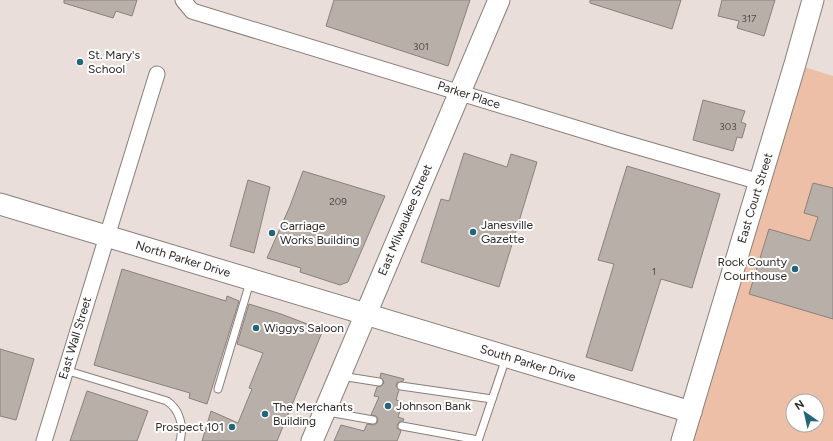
<svg xmlns="http://www.w3.org/2000/svg" width="833" height="441" viewBox="0 0 833 441" font-family="Figtree,sans-serif">
	<rect width="100%" height="100%" fill="#e9ded9"/>
	<path fill="#eebfa7" fill-rule="evenodd" d="M 795,64 L 833,76 L 833,441 L 682,441 ZM 793,401 L 817,401 L 817,425 L 793,425 Z"/>
	<g fill="#b9afa9" stroke="#8b817c">
		<polygon points="64,0 137,0 132,16 116,11 113,18 64,3"/>
		<polygon points="334,0 470,0 448,66 326,26"/>
		<polygon points="590,0 681,0 672,29 590,3"/>
		<polygon points="722,0 775,0 764,36 737,28 739,21 718,16"/>
		<polygon points="703,100 745,111 741,122 746,124 742,138 737,137 733,151 693,140"/>
		<polygon points="464,153 507,167 511,154 537,162 499,287 421,262 441,199 449,201"/>
		<polygon points="627,166 720,194 692,288 661,279 632,371 586,357 614,264 598,260"/>
		<polygon points="303,171 385,196 348,282 340,285 300,272 301,268 267,258 290,206"/>
		<polygon points="248,180 270,187 254,253 230,246"/>
		<polygon points="813,183 833,188 833,319 749,294 769,229 810,241 818,217 804,213"/>
		<polygon points="122,269 226,301 227,296 239,301 207,404 189,398 190,393 94,365"/>
		<polygon points="249,304 281,314 323,330 277,441 202,441 211,411 238,423 252,389 249,388 263,353 237,344"/>
		<polygon points="0,349 34,359 16,420 0,416"/>
		<polygon points="381,373 404,379 403,381 397,383 396,386 399,390 396,400 403,402 398,417 404,419 403,421 400,421 397,425 397,428 401,431 397,441 334,441 341,425 364,431 367,424 374,425 377,423 378,419 376,416 371,415 379,397 374,396 377,387 381,386 384,383 383,380 380,377"/>
		<polygon points="87,391 148,411 137,441 70,441"/>
	</g>
	<g fill="none" stroke-linecap="round" stroke-linejoin="round">
		<g stroke="#897f7a" stroke-width="9">
			<g id="lane">
				<path d="M 65,370 L 167,401 C 180,410 184,426 180,441"/>
				<polyline points="341,376 379,382"/>
				<polyline points="401,386 492,399"/>
				<polyline points="218,389 250,282"/>
				<polyline points="328,412 373,420"/>
				<polyline points="402,426 478,440"/>
				<polyline points="478,441 506,358"/>
			</g>
		</g>
		<g stroke="#897f7a" stroke-width="17">
			<g id="street">
				<polyline points="183,0 192,11 618,141 760,182"/>
				<polyline points="44,441 157,74"/>
			</g>
		</g>
		<g stroke="#897f7a" stroke-width="23">
			<g id="secondary">
				<polyline points="0,204 691,412"/>
				<polyline points="312,441 499,0"/>
				<polyline points="682,441 795,64 813,0"/>
			</g>
		</g>
		<use href="#lane" stroke="#fff" stroke-width="7"/>
		<use href="#street" stroke="#fff" stroke-width="15"/>
		<use href="#secondary" stroke="#fff" stroke-width="21"/>
	</g>
	<g fill="#25657a" stroke="#fff" stroke-width="1.5">
		<circle cx="80" cy="62" r="4"/>
		<circle cx="473" cy="232" r="4"/>
		<circle cx="272" cy="233" r="4"/>
		<circle cx="795" cy="269" r="4"/>
		<circle cx="256" cy="328" r="4"/>
		<circle cx="388" cy="406" r="4"/>
		<circle cx="265" cy="414" r="4"/>
		<circle cx="232" cy="427" r="4"/>
	</g>
	<g text-anchor="middle" dominant-baseline="central" stroke-width="4" stroke-linejoin="round" paint-order="stroke">
		<g font-size="10" fill="#514b48">
			<text x="749" y="18">317</text>
			<text x="421" y="46">301</text>
			<text x="728" y="126">303</text>
			<text x="338" y="201">209</text>
			<text x="654" y="271">1</text>
		</g>
		<g font-size="12" fill="#2e2a28" stroke="#fff" text-anchor="start">
			<text x="88" y="55">St. Mary's<tspan x="88" dy="14">School</tspan></text>
			<text x="481" y="225">Janesville<tspan x="481" dy="14">Gazette</tspan></text>
			<text x="280" y="226">Carriage<tspan x="280" dy="14">Works Building</tspan></text>
			<text x="787" y="262" text-anchor="end">Rock County<tspan x="787" dy="14">Courthouse</tspan></text>
			<text x="264" y="328">Wiggys Saloon</text>
			<text x="396" y="406">Johnson Bank</text>
			<text x="273" y="407">The Merchants<tspan x="273" dy="14">Building</tspan></text>
			<text x="224" y="427" text-anchor="end">Prospect 101</text>
		</g>
		<g font-size="12" fill="#2e2a28" stroke="#fff">
			<text transform="translate(469 95) rotate(18)">Parker Place</text>
			<text transform="translate(755 198) rotate(-73)">East Court Street</text>
			<text transform="translate(405 220) rotate(-67)">East Milwaukee Street</text>
			<text transform="translate(183 259) rotate(17)">North Parker Drive</text>
			<text transform="translate(75 338) rotate(-73)">East Wall Street</text>
			<text transform="translate(528 363) rotate(17)">South Parker Drive</text>
		</g>
	</g>
	<g transform="translate(805 413) rotate(326)"><circle r="19" fill="#ffffff" stroke="#abaaa9"/>
	<path d="M0-3L7 15L0 10L-7 15Z" fill="#25657a"/>
	<text y="-6" font-size="11" font-weight="bold" text-anchor="middle" fill="#2e2a28">N</text>
	</g>
</svg>
